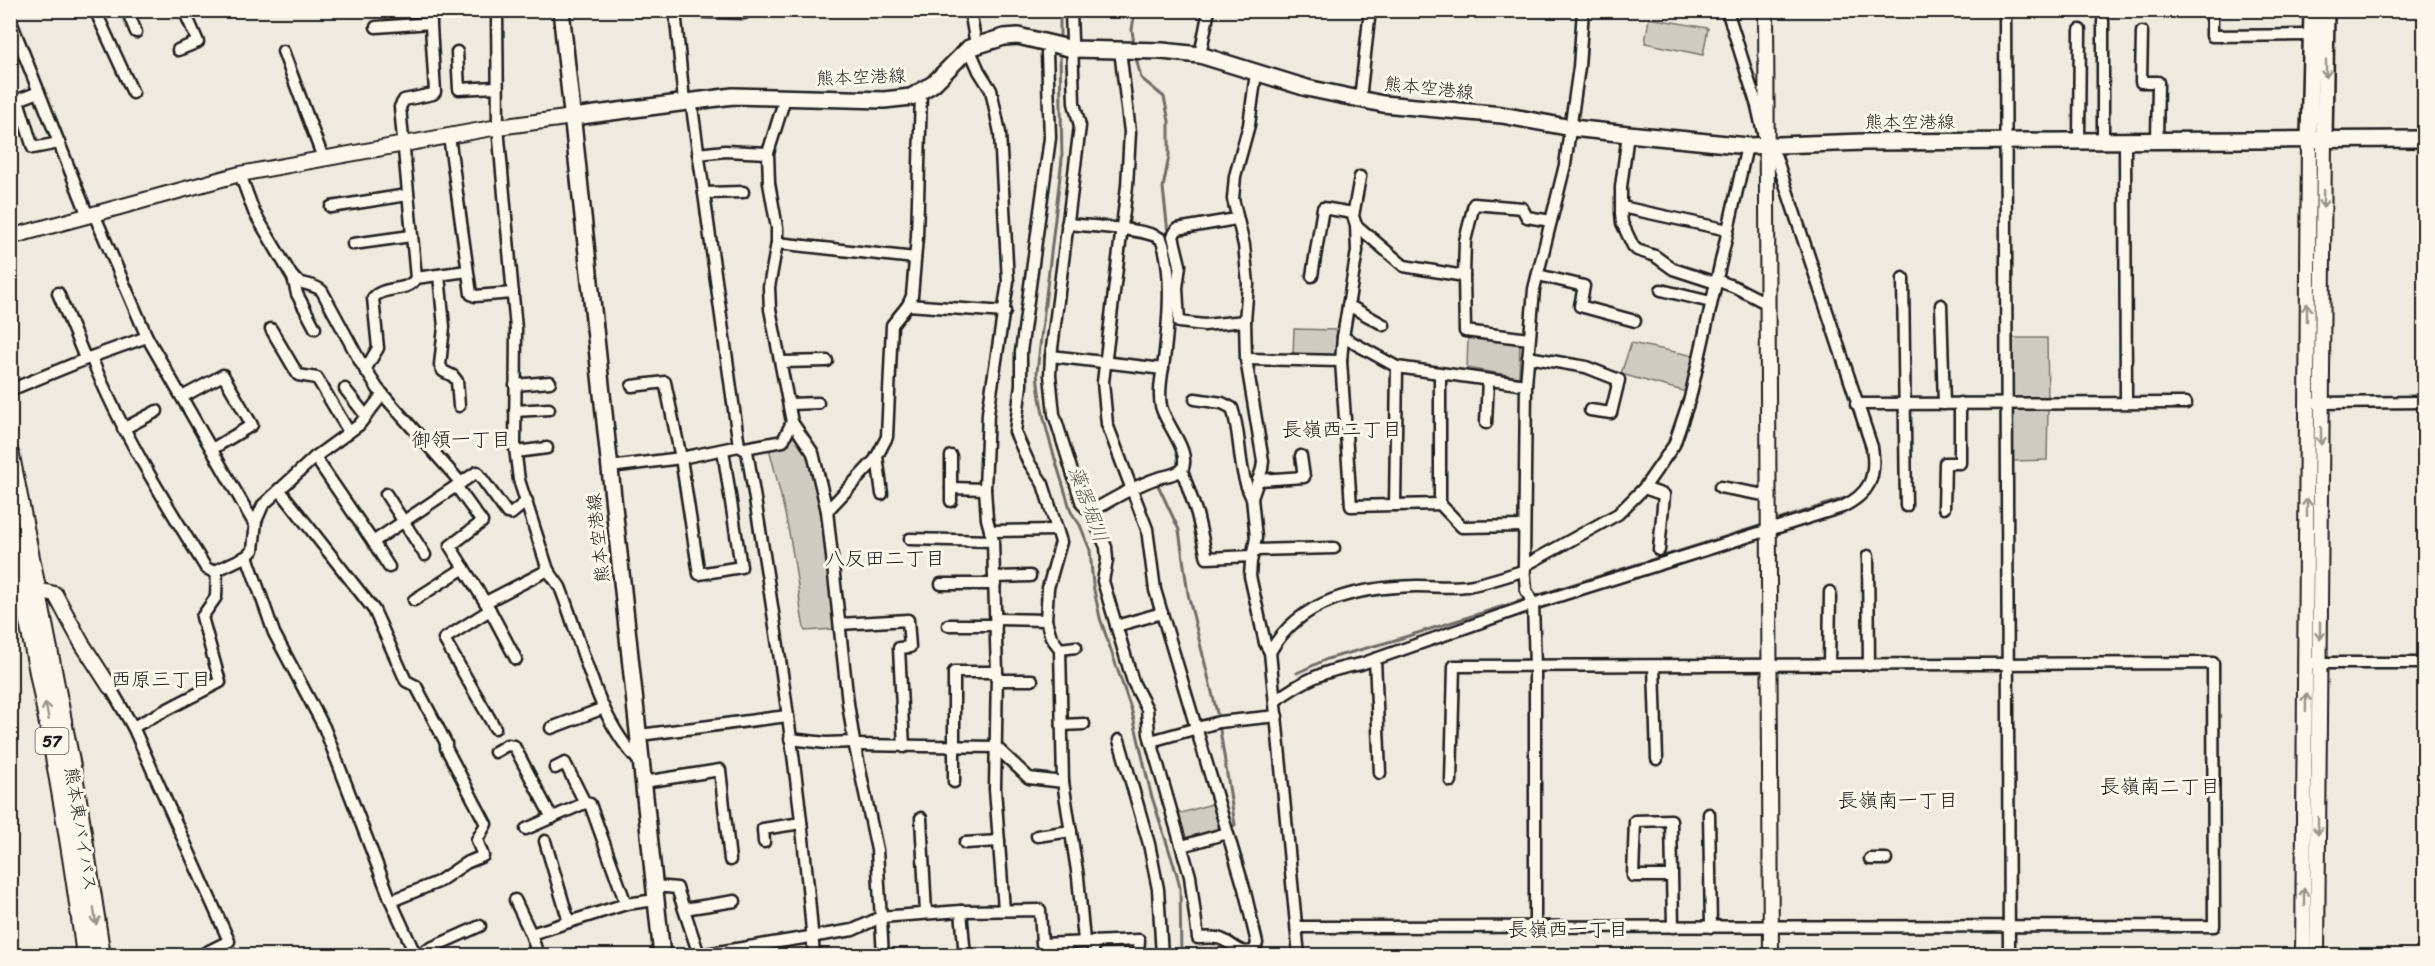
<svg xmlns="http://www.w3.org/2000/svg" width="2435" height="966" viewBox="0 0 2435 966" font-family="Sriracha,'Klee One',sans-serif">
	<rect width="100%" height="100%" fill="#eeeadf"/>
	<filter id="ink" filterUnits="userSpaceOnUse"><feTurbulence type="fractalNoise" baseFrequency=".0167" numOctaves="2"/><feDisplacementMap in="SourceGraphic" scale="12" xChannelSelector="R" yChannelSelector="G"/><feConvolveMatrix kernelMatrix="1 2 1 2 8 2 1 2 1" color-interpolation-filters="sRGB"/></filter>
	<g filter="url(#ink)">
		<g fill="#ceccc2" stroke="#75746f" stroke-width="1.5">
			<polygon points="1649,18 1708,28 1703,55 1645,43"/>
			<polygon points="1294,329 1337,330 1338,355 1293,356"/>
			<polygon points="1468,336 1520,342 1519,377 1467,368"/>
			<polygon points="2010,338 2047,338 2048,399 2010,399"/>
			<polygon points="1631,343 1695,356 1687,392 1621,374"/>
			<polygon points="2011,407 2048,407 2047,460 2013,461"/>
			<path d="M 793,433 L 810,458 L 820,496 L 834,629 L 805,631 C 800,614 800,597 797,580 C 791,535 780,491 769,448 L 785,444 Z"/>
			<polygon points="1215,803 1221,826 1220,829 1188,839 1184,837 1178,814"/>
		</g>
		<g fill="none" stroke-linecap="round" stroke-linejoin="round">
			<g stroke="#6f6d69" stroke-width="3">
				<polyline points="1060,10 1060,37"/>
				<polyline points="1134,44 1132,30 1135,10"/>
				<path d="M 1060,54 L 1062,159 L 1037,372 C 1040,420 1058,466 1071,512 L 1080,525 L 1090,550 L 1093,585 L 1100,618 L 1132,712 L 1151,794 L 1177,875 L 1180,888 L 1181,956"/>
				<polyline points="1135,54 1141,78 1164,97 1169,121 1169,156 1163,188 1171,259"/>
				<polyline points="1813,286 1868,454"/>
				<polyline points="1157,483 1179,530 1188,594 1217,713"/>
				<polyline points="1772,522 1851,496 1861,487 1866,477"/>
				<polyline points="1297,673 1327,659 1392,641 1766,524"/>
				<polyline points="1220,730 1235,825 1233,826"/>
			</g>
			<g stroke="#1c1c1c" stroke-width="15">
				<g id="minor">
					<polyline points="95,10 133,93"/>
					<polyline points="127,10 136,32"/>
					<path d="M 497,10 L 498,127 L 516,329 L 515,448 L 519,480 L 548,570 L 560,587 C 583,645 596,720 642,764"/>
					<polyline points="675,10 684,101"/>
					<polyline points="970,10 976,45"/>
					<path d="M 1071,10 L 1074,103 L 1080,126 L 1051,356 L 1050,375 L 1054,414 L 1082,504 L 1090,512 L 1106,547 L 1107,560 L 1103,581 L 1133,682 L 1147,709 L 1149,734 L 1190,876 L 1198,938 C 1205,938 1216,936 1223,940 C 1235,945 1240,956 1255,950 L 1257,943 L 1244,888 L 1155,590 L 1147,529 L 1107,424 L 1103,382 L 1127,186 L 1130,132 L 1120,50"/>
					<polyline points="2005,10 2009,956"/>
					<polyline points="2212,10 2212,36 2311,35"/>
					<polyline points="10,11 12,10"/>
					<polyline points="675,11 744,13 744,10"/>
					<polyline points="10,19 88,216"/>
					<polyline points="2103,21 2103,141"/>
					<polyline points="376,27 431,23"/>
					<polyline points="2142,32 2141,82 2158,82 2157,141"/>
					<polyline points="969,48 979,71 991,90 1000,133 1008,282 988,413 985,489 987,519 993,541 994,577 997,672 995,789 1004,910"/>
					<polyline points="178,50 198,42 184,10"/>
					<polyline points="283,51 323,158"/>
					<polyline points="457,52 459,89 496,87"/>
					<polyline points="1200,55 1209,10"/>
					<polyline points="1256,73 1249,125 1235,176 1233,199 1244,245 1248,284 1245,321 1246,359 1263,461 1262,469 1252,498 1256,538 1251,562 1250,576 1265,643 1270,652 1299,956"/>
					<polyline points="39,92 18,100 33,148 59,143"/>
					<polyline points="785,98 768,153 769,183 777,228 777,243 769,287 770,309 792,422 813,453 827,511"/>
					<polyline points="1360,99 1370,10"/>
					<polyline points="691,100 739,446"/>
					<polyline points="1628,134 1621,187 1621,213 1622,223 1633,246 1637,250 1655,256 1673,269 1716,283"/>
					<polyline points="449,136 471,294 475,296 513,293"/>
					<polyline points="2079,141 2080,30"/>
					<polyline points="2125,141 2126,402"/>
					<polyline points="698,154 725,151 768,153"/>
					<path d="M 240,174 L 254,212 L 293,278 C 302,286 314,283 322,291 L 361,363 L 378,389 L 461,483"/>
					<polyline points="704,193 743,192"/>
					<polyline points="331,207 407,195"/>
					<polyline points="1622,207 1728,230"/>
					<polyline points="94,214 147,337 255,525"/>
					<polyline points="1236,219 1177,229 1173,236 1180,265 1177,288 1179,322 1204,325 1245,321"/>
					<path d="M 1067,224 C 1087,226 1147,228 1161,239 C 1174,270 1168,326 1164,360 C 1162,374 1158,392 1161,406 C 1165,424 1192,452 1182,470 C 1174,475 1164,476 1155,479 C 1132,487 1111,500 1090,512"/>
					<polyline points="1356,225 1404,266 1464,276 1465,331 1529,339"/>
					<polyline points="777,243 915,258"/>
					<polyline points="353,244 411,236"/>
					<polyline points="439,275 444,327 440,365 443,371 453,376 457,381 459,406"/>
					<polyline points="1538,275 1584,286 1580,306 1635,321"/>
					<polyline points="1312,276 1323,208 1353,213"/>
					<polyline points="1464,276 1465,241 1474,204 1522,208 1527,217 1551,221"/>
					<polyline points="293,277 297,294 315,328"/>
					<polyline points="416,278 467,271"/>
					<polyline points="1903,278 1906,506"/>
					<polyline points="1716,280 1735,287 1768,304"/>
					<polyline points="1661,290 1711,302"/>
					<polyline points="58,293 85,358"/>
					<polyline points="908,305 1005,312"/>
					<polyline points="1348,305 1384,325"/>
					<polyline points="1941,305 1944,404"/>
					<polyline points="271,329 298,375 317,378 349,432"/>
					<polyline points="1343,337 1357,251 1356,225 1353,216 1360,177"/>
					<polyline points="1051,356 1163,369"/>
					<polyline points="91,357 147,337"/>
					<polyline points="1528,357 1586,367 1619,380 1611,413 1590,410"/>
					<polyline points="1246,359 1341,361 1351,506 1440,504 1462,527 1524,526"/>
					<polyline points="1341,361 1343,337 1397,367 1395,505"/>
					<polyline points="782,362 827,361"/>
					<polyline points="1397,367 1526,385"/>
					<path d="M 365,370 L 378,348 L 373,298 C 384,285 408,293 416,278 L 400,107 L 404,100 L 433,94 L 435,92 L 430,10"/>
					<polyline points="515,385 550,382"/>
					<polyline points="632,386 665,382 681,458 699,574 741,567 723,450"/>
					<polyline points="345,389 366,416"/>
					<path d="M 10,390 L 91,357 C 121,431 163,499 206,568 L 216,573"/>
					<polyline points="182,397 223,375 252,425 212,449"/>
					<path d="M 1195,399 L 1222,403 L 1232,408 C 1242,437 1237,471 1252,498"/>
					<polyline points="2317,403 2424,402"/>
					<polyline points="789,404 818,403"/>
					<polyline points="1856,404 2186,403"/>
					<polyline points="515,411 549,409"/>
					<polyline points="1486,423 1488,380"/>
					<polyline points="123,429 157,411"/>
					<polyline points="745,448 783,441 792,422"/>
					<polyline points="516,452 547,448"/>
					<polyline points="877,456 882,494"/>
					<polyline points="315,457 373,542 477,472 507,513 511,514 527,501"/>
					<path d="M 610,467 L 681,458 L 739,446 L 747,451 C 775,618 801,787 814,956"/>
					<polyline points="1182,470 1197,514 1207,558 1252,556"/>
					<polyline points="1258,480 1304,477 1301,456"/>
					<polyline points="456,486 482,522 450,546 490,610 444,639 495,728"/>
					<polyline points="1720,487 1770,496"/>
					<polyline points="951,488 985,489"/>
					<polyline points="1644,488 1664,495 1659,550"/>
					<polyline points="279,489 374,610 406,681 416,686 446,743 446,748 486,824 477,840 483,856 466,863 438,882 391,901"/>
					<polyline points="386,494 425,555"/>
					<polyline points="951,501 951,456"/>
					<polyline points="1440,504 1440,374"/>
					<polyline points="1944,508 1945,463 1960,463 1960,403"/>
					<polyline points="990,531 1057,530"/>
					<polyline points="910,539 993,541"/>
					<polyline points="373,542 389,567"/>
					<polyline points="1255,550 1334,548"/>
					<polyline points="247,556 274,633 324,727 391,901 416,956"/>
					<polyline points="1868,556 1869,665"/>
					<polyline points="1524,566 1618,514 1644,488 1674,445 1690,398 1747,146"/>
					<polyline points="994,577 1030,576"/>
					<polyline points="941,584 995,584"/>
					<polyline points="414,600 464,568"/>
					<polyline points="486,602 548,570"/>
					<polyline points="490,610 516,659"/>
					<polyline points="996,619 1046,620 1051,637 1060,649 1063,782"/>
					<polyline points="1046,620 1048,588 1061,542 1043,484 1028,461 1015,432 1021,385 1021,352 1050,138 1047,53"/>
					<polyline points="840,624 908,620 910,647 899,648 904,747"/>
					<polyline points="948,625 996,625"/>
					<polyline points="1116,626 1162,613"/>
					<polyline points="1060,649 1076,647"/>
					<path d="M 1270,652 C 1300,599 1359,587 1417,586 C 1433,586 1451,588 1467,586 C 1486,583 1507,576 1525,570"/>
					<polyline points="1375,659 1380,773"/>
					<polyline points="2313,663 2424,663"/>
					<polyline points="1829,665 1830,592"/>
					<polyline points="1654,666 1657,759"/>
					<polyline points="997,680 1032,680"/>
					<polyline points="110,687 133,727 229,941 199,956"/>
					<path d="M 1275,701 C 1303,680 1326,670 1361,664 L 1533,604 L 1842,507 C 1869,494 1877,478 1872,447 L 1776,157 L 1766,146 L 1757,106 L 1727,10"/>
					<polyline points="1062,725 1084,724"/>
					<polyline points="133,727 220,682 202,617 216,597 217,570 247,556 253,550 256,521 263,505 315,457 359,425 383,394"/>
					<polyline points="551,728 604,708"/>
					<polyline points="640,735 787,716"/>
					<polyline points="790,739 826,743 854,742"/>
					<polyline points="1119,740 1149,844 1158,889 1162,956"/>
					<polyline points="1151,741 1219,722 1277,716"/>
					<polyline points="855,745 996,747 1029,778 1063,782 1078,877 1084,941"/>
					<polyline points="495,752 507,745 514,746 552,818"/>
					<polyline points="555,768 565,763 585,803"/>
					<polyline points="644,782 720,770 730,860"/>
					<polyline points="954,782 954,672 997,672"/>
					<polyline points="1709,814 1711,927"/>
					<polyline points="921,818 926,913"/>
					<polyline points="526,829 585,803 590,804 626,904"/>
					<polyline points="1037,836 1071,831"/>
					<polyline points="545,841 569,922"/>
					<polyline points="764,842 763,829 801,823"/>
					<polyline points="965,843 999,841"/>
					<polyline points="1182,846 1227,833"/>
					<polyline points="1870,859 1886,859"/>
					<polyline points="1672,876 1633,876 1635,821 1671,820 1673,927"/>
					<polyline points="655,886 677,888 699,955 853,930 881,917 961,911 1040,910 1042,944 1139,940 1138,956"/>
					<polyline points="515,900 531,934"/>
					<polyline points="684,909 735,901"/>
					<polyline points="961,911 965,956"/>
					<polyline points="1298,927 2214,926 2213,663 1454,666 1451,781"/>
					<polyline points="1535,927 1535,666 1533,604 1526,590 1524,566 1526,385 1534,289 1565,165 1579,67 1583,10"/>
					<polyline points="1066,943 1066,956"/>
					<polyline points="415,955 480,926"/>
					<polyline points="532,956 536,949 531,934 626,904 656,900"/>
					<polyline points="883,956 877,850 854,742 848,703 827,511 875,460 887,437 892,325 908,305 912,296 917,237 921,93"/>
					<polyline points="1093,956 1093,941"/>
				</g>
			</g>
			<g stroke="#1c1c1c" stroke-width="18">
				<g id="tertiary">
					<polyline points="1766,10 1771,956"/>
					<polyline points="10,237 240,174 498,127 573,117"/>
					<polyline points="37,590 55,594 81,642 110,687"/>
					<polyline points="2303,956 2309,140"/>
					<polyline points="2317,956 2324,140"/>
				</g>
			</g>
			<g stroke="#1c1c1c" stroke-width="20">
				<g id="secondary">
					<polyline points="561,10 662,956"/>
					<polyline points="573,117 733,96 884,100 911,97 933,84 969,48 1004,37 1018,36 1073,49 1162,51 1200,55 1307,88 1383,104 1502,115 1572,128 1628,134 1747,146 1864,142 2424,139"/>
					<polyline points="2309,140 2312,10"/>
					<polyline points="2324,140 2326,10"/>
				</g>
			</g>
			<g stroke="#1c1c1c" stroke-width="22">
				<g id="trunk">
					<polyline points="10,456 75,787 101,956"/>
					<path d="M 10,528 C 39,670 68,812 86,956"/>
				</g>
			</g>
			<use href="#minor" stroke="#fbf7ec" stroke-width="10"/>
			<use href="#tertiary" stroke="#fbf7ec" stroke-width="14"/>
			<use href="#secondary" stroke="#fbf7ec" stroke-width="15"/>
			<use href="#trunk" stroke="#fbf7ec" stroke-width="18"/>
		</g>
		<defs><path id="oneway-shaft" d="M-6 0H5M1.5-3L5.5 0L1.5 3" fill="none" stroke-width="1.6" stroke-linecap="round" stroke-linejoin="round" transform="scale(1.5)"/></defs>
		<g stroke="#97948e">
			<use href="#oneway-shaft" transform="translate(2326 69) rotate(90)"/>
			<use href="#oneway-shaft" transform="translate(2323 199) rotate(91)"/>
			<use href="#oneway-shaft" transform="translate(2307 312) rotate(-90)"/>
			<use href="#oneway-shaft" transform="translate(2321 436) rotate(90)"/>
			<use href="#oneway-shaft" transform="translate(2307 507) rotate(-90)"/>
			<use href="#oneway-shaft" transform="translate(2320 631) rotate(90)"/>
			<use href="#oneway-shaft" transform="translate(2306 702) rotate(-89)"/>
			<use href="#oneway-shaft" transform="translate(47 711) rotate(-101)"/>
			<use href="#oneway-shaft" transform="translate(2318 826) rotate(90)"/>
			<use href="#oneway-shaft" transform="translate(2304 897) rotate(-90)"/>
			<use href="#oneway-shaft" transform="translate(95 916) rotate(82)"/>
		</g>
	</g>
	<g text-anchor="middle" dominant-baseline="central" stroke-width="6" stroke-linejoin="round" paint-order="stroke">
		<rect fill="#fbf7ec" stroke="#5f5e5a" stroke-width="1.5" x="35.5" y="728" width="33" height="26" rx="4.5"/>
		<g font-size="16" font-weight="bold" fill="#1c1c1c">
			<text x="52" y="741">57</text>
		</g>
		<g font-size="18" fill="#1c1c1c" stroke="#fbf7ec">
			<text transform="translate(861 77) rotate(-2)">熊本空港線</text>
			<text transform="translate(1429 88) rotate(6)">熊本空港線</text>
			<text x="1910" y="122">熊本空港線</text>
			<text transform="translate(598 538) rotate(-96)">熊本空港線</text>
			<text transform="translate(81 829) rotate(81)">熊本東バイパス</text>
		</g>
		<g font-size="20" fill="#1c1c1c" stroke="#fbf7ec">
			<text x="1342" y="429">長嶺西二丁目</text>
			<text x="461" y="439">御領一丁目</text>
			<text x="885" y="558">八反田二丁目</text>
			<text x="161" y="679">西原三丁目</text>
			<text x="2160" y="786">長嶺南二丁目</text>
			<text x="1898" y="800">長嶺南一丁目</text>
			<text x="1568" y="929">長嶺西一丁目</text>
		</g>
		<g font-size="20" font-style="italic" fill="#5a5956" stroke="#fbf7ec">
			<text transform="translate(1088 504) rotate(70)">藻器堀川</text>
		</g>
	</g>
	<rect width="2435" height="966" fill="none" stroke="#fbf7ec" stroke-width="36"/>
	<rect x="18" y="18" width="2399" height="930" fill="none" stroke="#1c1c1c" stroke-width="2" filter="url(#ink)"/>
</svg>
